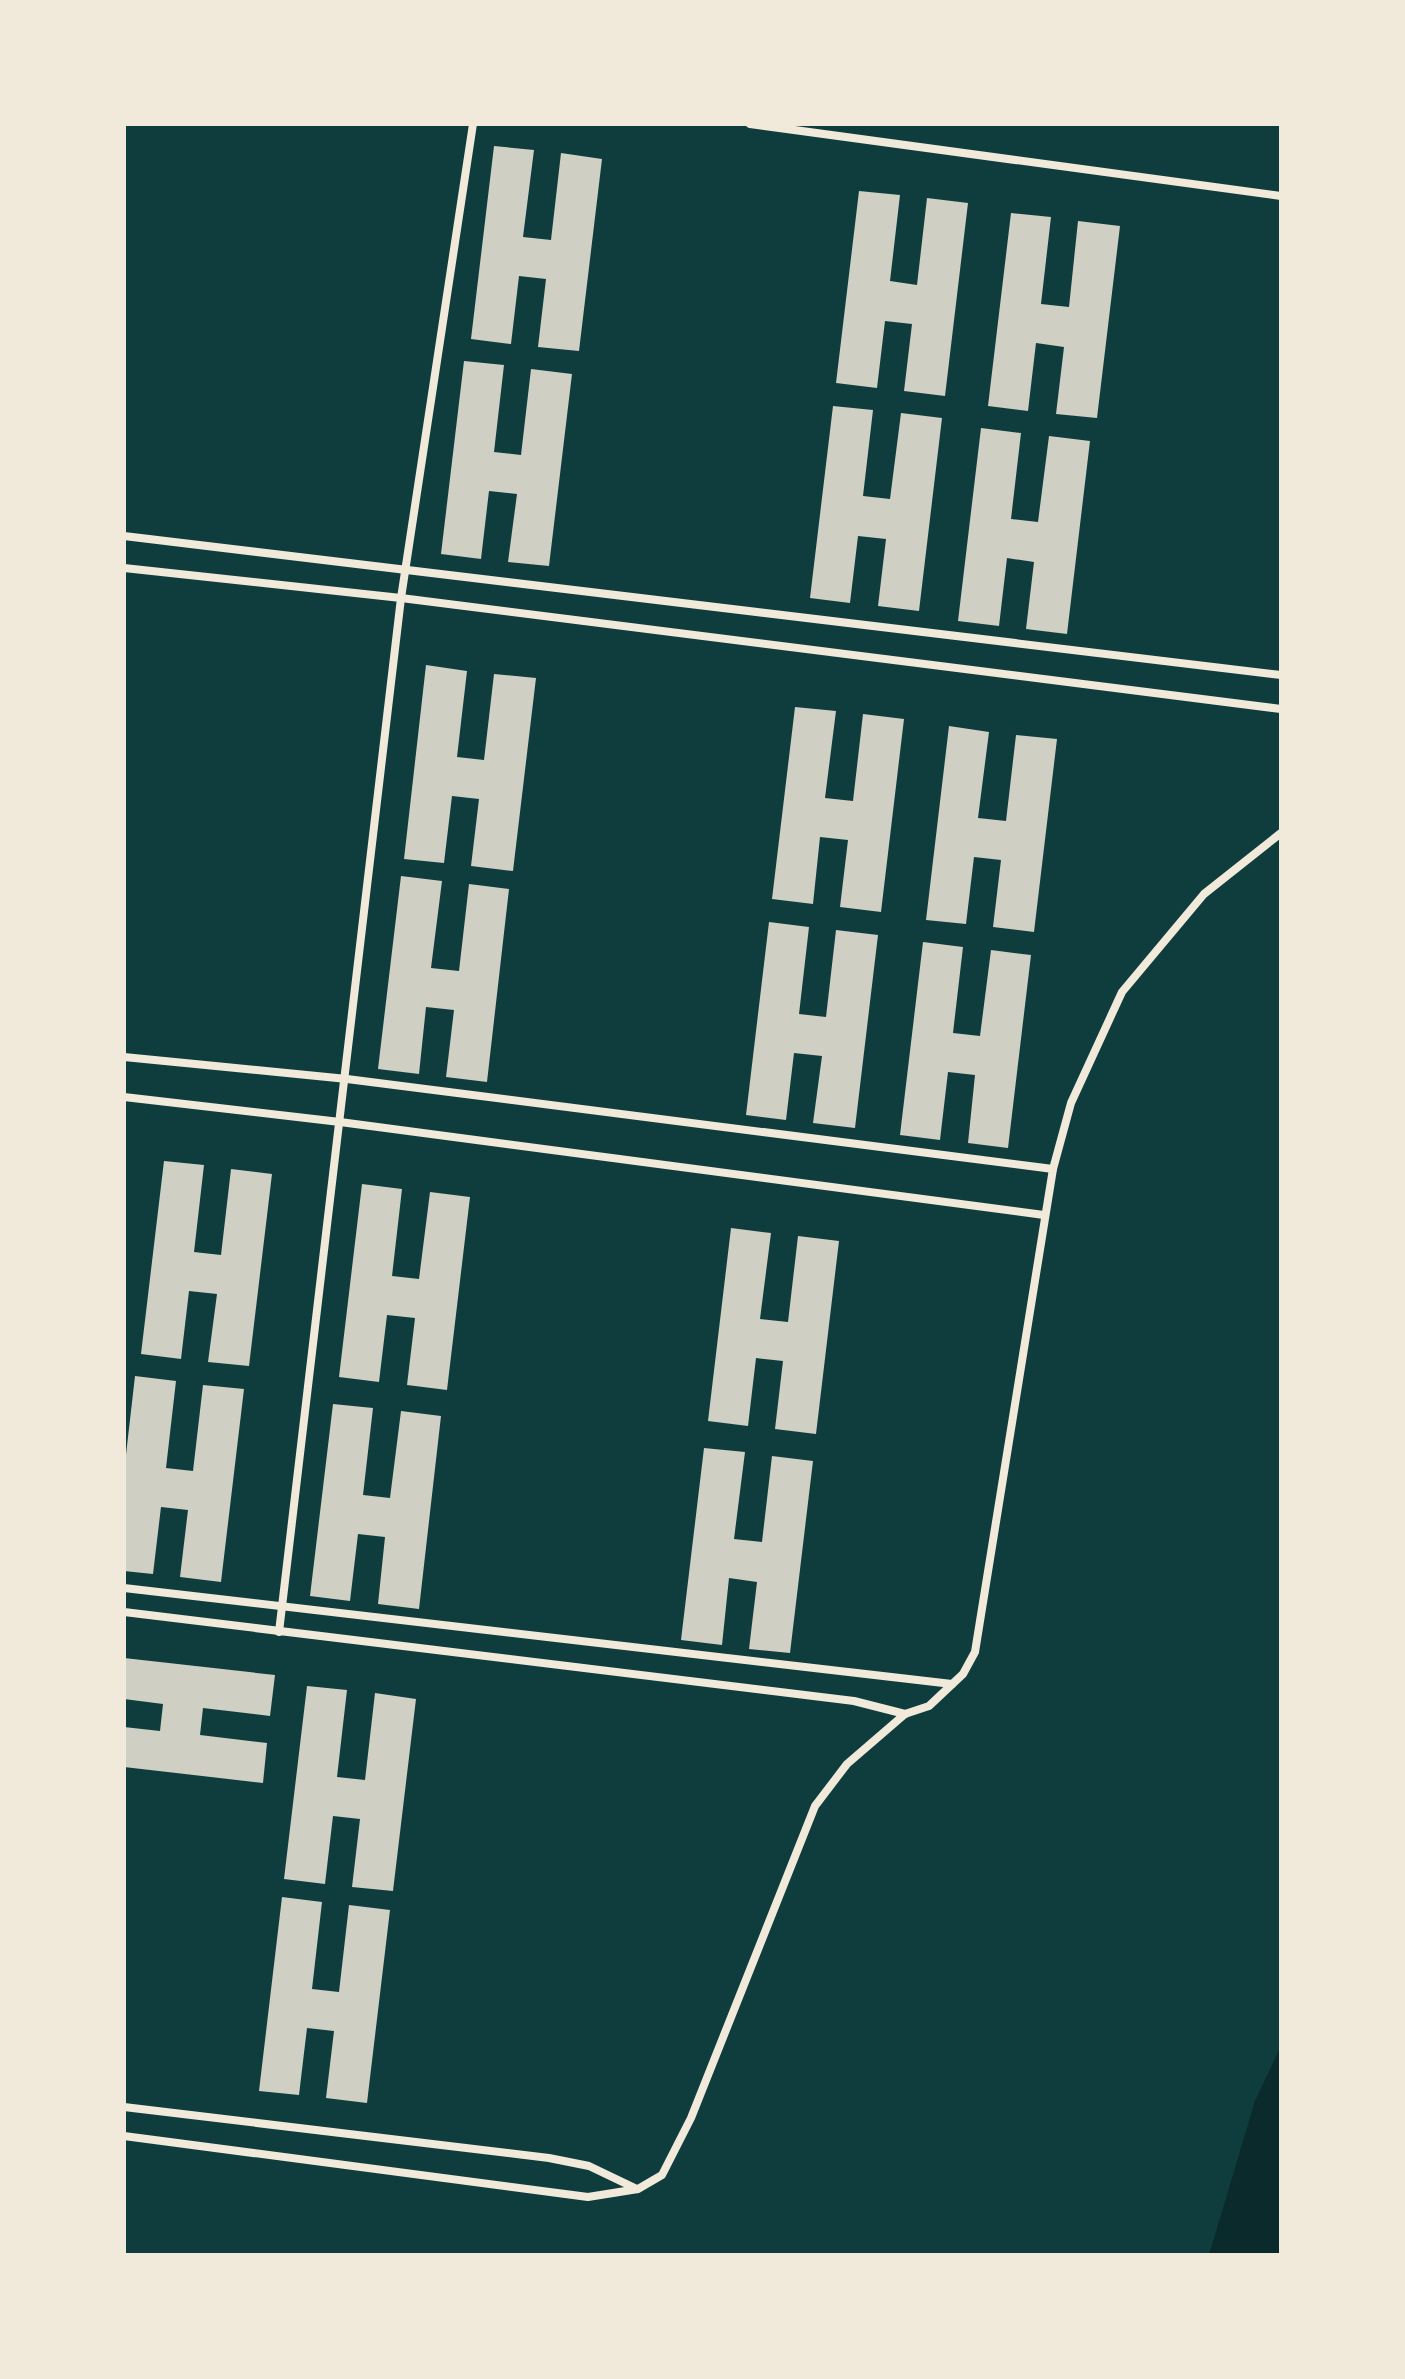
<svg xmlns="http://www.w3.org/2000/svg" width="1405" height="2379" viewBox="0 0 1405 2379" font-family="'Alegreya Sans',sans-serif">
	<rect width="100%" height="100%" fill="#0f3d3e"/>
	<polygon fill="#0a2a2b" points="1281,2046 1281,2255 1209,2255 1255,2101"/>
	<g fill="#cfcfc3">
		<polygon points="494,146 534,150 523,237 551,240 561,153 602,159 579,351 538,347 546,279 519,276 511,344 471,339"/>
		<polygon points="859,191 900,195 890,281 917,285 927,198 968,203 945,396 904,391 912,324 885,321 877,388 836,383"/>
		<polygon points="1011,213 1051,217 1041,304 1069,307 1078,221 1120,226 1097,418 1056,414 1064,347 1036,343 1028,411 988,406"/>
		<polygon points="464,361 504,365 494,452 521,455 531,369 572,374 549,566 508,562 517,494 489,491 481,559 441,554"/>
		<polygon points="833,406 873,410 863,496 890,499 901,413 942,418 919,611 878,606 886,539 858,536 850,603 810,598"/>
		<polygon points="981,428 1021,433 1011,519 1038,522 1049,436 1090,441 1067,634 1026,629 1034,562 1007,558 999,626 958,621"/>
		<polygon points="426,665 467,671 457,757 484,760 494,674 536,678 513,871 471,866 479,799 452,796 444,863 404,859"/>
		<polygon points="795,707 836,711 825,798 853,801 863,714 904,719 881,912 840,907 848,840 820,837 813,904 772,899"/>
		<polygon points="949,726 989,732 978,818 1006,821 1016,735 1057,739 1034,932 993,927 1001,860 974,857 966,924 926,920"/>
		<polygon points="401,876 442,881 431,968 459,971 469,884 509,889 487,1082 446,1077 454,1010 426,1007 419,1074 378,1069"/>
		<polygon points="769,922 809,927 799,1014 826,1017 836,930 878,935 855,1128 813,1123 822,1056 794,1053 786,1120 746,1115"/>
		<polygon points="923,942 963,947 953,1033 980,1036 991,950 1031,955 1008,1148 968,1143 975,1075 948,1072 940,1140 900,1135"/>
		<polygon points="164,1161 204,1165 194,1252 221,1255 231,1169 272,1174 249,1366 208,1362 217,1294 189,1291 181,1359 141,1354"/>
		<polygon points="362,1184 402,1189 392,1276 419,1279 430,1192 470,1197 447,1390 407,1385 415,1318 387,1315 379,1382 339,1377"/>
		<polygon points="731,1228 771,1233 760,1319 788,1322 798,1236 839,1241 816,1434 775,1429 783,1361 756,1358 748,1426 708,1421"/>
		<polygon points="135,1376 176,1381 166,1468 193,1471 203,1385 244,1389 221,1582 180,1577 188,1510 161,1507 153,1574 124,1571 124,1472"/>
		<polygon points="333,1404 373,1408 363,1495 390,1498 401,1411 441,1416 419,1609 378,1604 385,1537 358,1534 350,1601 310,1596"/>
		<polygon points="704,1448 745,1452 734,1539 762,1542 772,1456 813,1461 790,1653 749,1649 757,1582 729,1578 722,1645 681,1640"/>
		<polygon points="124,1658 275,1675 270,1716 203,1708 200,1735 267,1743 263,1783 124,1767 124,1727 160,1731 163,1704 124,1699"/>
		<polygon points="307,1686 347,1690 337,1777 365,1780 375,1693 416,1699 393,1891 352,1887 360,1819 333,1816 325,1884 284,1879"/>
		<polygon points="282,1897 322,1902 312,1989 339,1992 349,1905 390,1910 367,2103 326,2098 334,2031 307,2028 299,2095 259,2091"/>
	</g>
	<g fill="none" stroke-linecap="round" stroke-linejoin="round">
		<g stroke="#f1e9da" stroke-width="8">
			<polyline points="750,124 1281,196"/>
			<polyline points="124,536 1281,675"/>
			<polyline points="124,568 401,598 1281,709"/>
			<polyline points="124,1057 347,1079 1053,1169"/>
			<polyline points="124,1097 340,1122 1044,1215"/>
			<polyline points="124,1588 952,1684"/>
			<polyline points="124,1612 854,1701 905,1714"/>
			<polyline points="279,1632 401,598 473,124"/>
			<polyline points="124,2107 549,2158 589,2166 637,2189"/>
			<polyline points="124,2136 588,2197 638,2189 662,2175 691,2118 815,1806 847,1764 905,1714 929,1706 963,1674 975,1652 1053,1169 1071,1103 1122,992 1204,894 1281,833"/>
		</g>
	</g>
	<rect width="1405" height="2379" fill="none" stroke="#f1e9da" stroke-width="252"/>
</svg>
